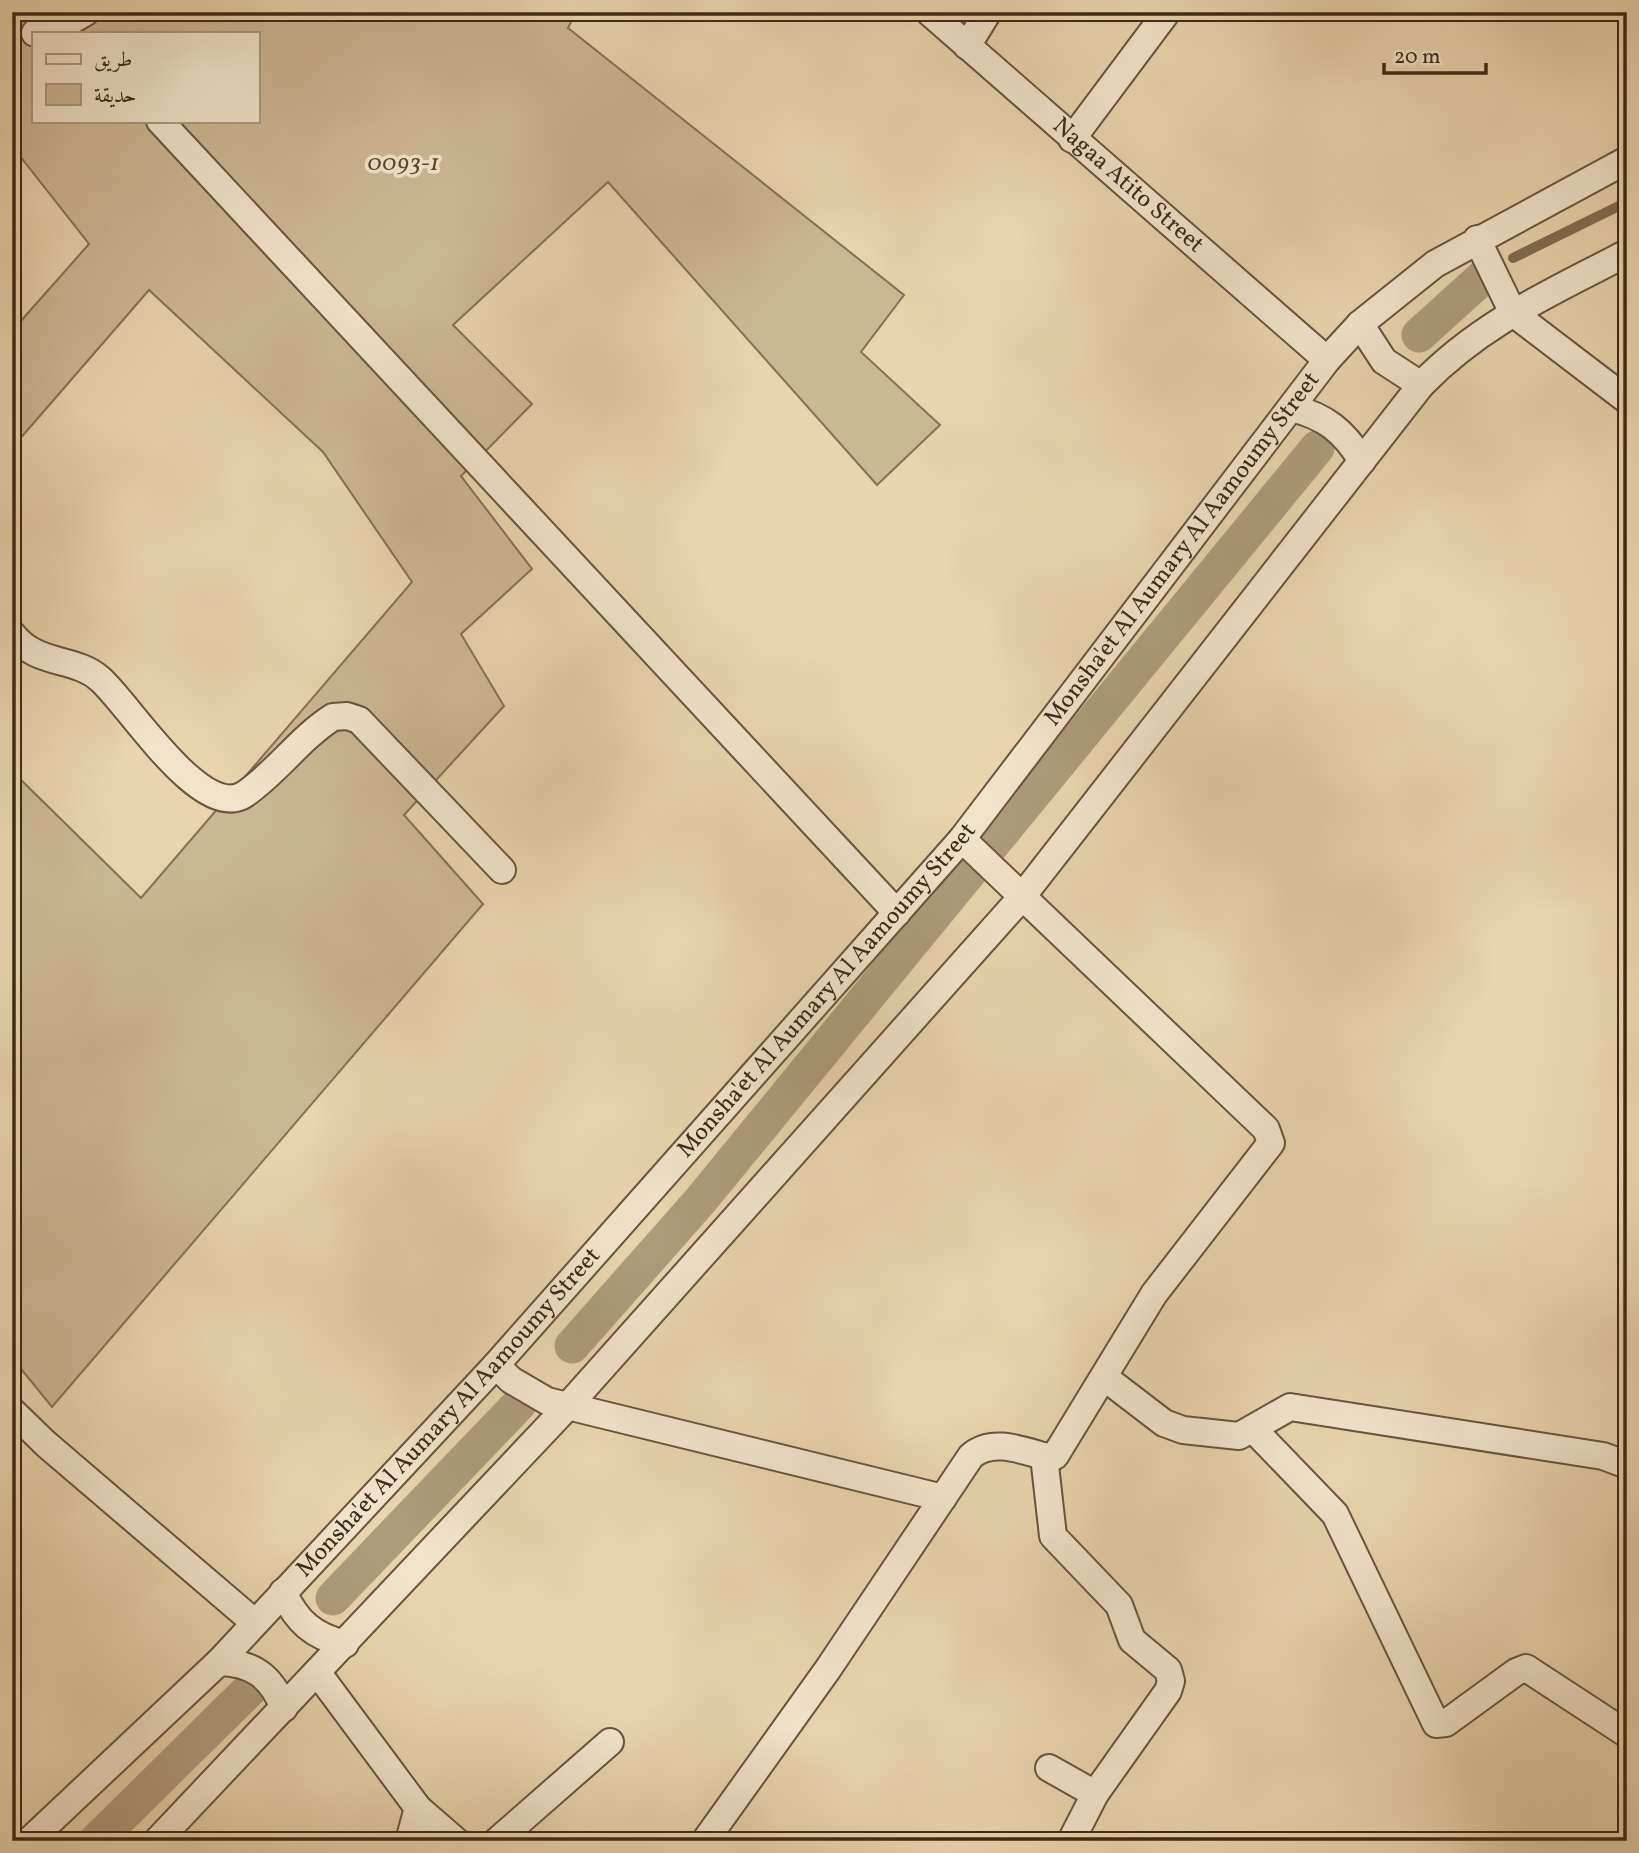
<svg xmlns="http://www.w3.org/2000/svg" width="1639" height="1853" viewBox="0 0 1639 1853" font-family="Vollkorn,Amiri,serif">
	<rect width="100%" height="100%" fill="#e9d4ad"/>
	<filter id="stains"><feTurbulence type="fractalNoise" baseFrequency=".00286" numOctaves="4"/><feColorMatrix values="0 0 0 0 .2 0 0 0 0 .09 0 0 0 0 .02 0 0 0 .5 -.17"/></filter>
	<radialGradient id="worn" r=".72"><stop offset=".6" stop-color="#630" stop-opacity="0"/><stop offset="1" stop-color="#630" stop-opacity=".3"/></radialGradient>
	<path fill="#ccb793" stroke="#847154" stroke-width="2" fill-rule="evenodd" d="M 12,12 L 576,12 L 568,28 L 904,295 L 861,352 L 940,425 L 877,485 L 608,182 L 453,325 L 532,404 L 461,476 L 532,569 L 461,634 L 504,706 L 404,815 L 483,904 L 52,1407 L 12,1358 L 12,771 L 141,898 L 412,582 L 323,452 L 149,290 L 12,448 L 12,331 L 89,244 L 12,146 ZM 33,33 L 257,33 L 257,121 L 33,121 Z"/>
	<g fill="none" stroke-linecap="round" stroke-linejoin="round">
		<polyline stroke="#806e52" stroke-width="10" points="1513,258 1627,202"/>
		<g stroke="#ae9b7a" stroke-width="35">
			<polyline points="1419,335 1482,278"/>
			<polyline points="572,1346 700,1201 1317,448"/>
			<polyline points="333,1598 519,1404"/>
			<polyline points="96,1841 250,1689"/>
		</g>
		<g stroke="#67553c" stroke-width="30">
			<g id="minor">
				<path id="s1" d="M 929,12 L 1327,360"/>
				<polyline points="35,33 67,23 86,12"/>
				<polyline points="967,46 988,12"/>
				<polyline points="160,121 897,913"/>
				<polyline points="1072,139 1167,12"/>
				<polyline points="1477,239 1513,313 1627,400"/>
				<polyline points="1360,324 1384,361 1421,385"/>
				<path d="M 1291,408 C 1325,416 1344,431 1362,461"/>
				<path d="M 12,634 C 38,667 74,656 100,679 C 129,704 202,823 245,794 C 277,772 300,738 333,717 L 347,716 L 359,720 L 502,870"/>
				<polyline points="496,1365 511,1380 547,1401 943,1498"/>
				<polyline points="1104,1377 1164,1423 1183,1430 1239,1436 1290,1407 1603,1456 1627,1465"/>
				<polyline points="12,1411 46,1444 254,1622"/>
				<polyline points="1254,1430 1335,1514 1436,1724 1446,1723 1516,1672 1526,1668 1627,1734"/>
				<polyline points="1044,1456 1053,1536 1119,1605 1132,1640 1168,1670 1171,1681 1168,1691 1095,1794 1071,1841"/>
				<path d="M 283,1592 C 297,1622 313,1636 345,1644"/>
				<path d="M 219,1662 C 253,1663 271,1676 284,1708"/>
				<polyline points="317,1672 418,1808 456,1841"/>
				<polyline points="1049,1768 1095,1794"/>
				<path id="s2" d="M 29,1841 L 219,1662 L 496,1365 L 962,839 L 1327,360 L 1360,324 L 1435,264 L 1627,160"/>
				<path d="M 157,1841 L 567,1407 L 1021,898 L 1421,385 C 1482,322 1551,293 1627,253"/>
				<polyline points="409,1841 418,1808"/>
				<polyline points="497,1841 610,1742"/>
				<path d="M 705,1841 L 828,1669 L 971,1456 C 993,1437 1024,1451 1050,1458 L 1055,1456 L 1154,1294 L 1271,1143 L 1266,1129 L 962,839"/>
			</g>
		</g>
		<use href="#minor" stroke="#f1e3ca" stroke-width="26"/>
	</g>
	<g text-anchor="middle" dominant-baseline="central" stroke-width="7" stroke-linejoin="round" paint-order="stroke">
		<g font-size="24" font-style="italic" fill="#59472f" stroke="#f1e3ca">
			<text x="403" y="164">0093-1</text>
		</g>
		<g font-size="24" fill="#3c2b16" stroke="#f1e3ca">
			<text stroke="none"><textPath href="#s1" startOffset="264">Nagaa Atito Street</textPath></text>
			<text stroke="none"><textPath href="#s2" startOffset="1734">Monsha'et Al Aumary Al Aamoumy Street</textPath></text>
			<text stroke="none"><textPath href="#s2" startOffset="1167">Monsha'et Al Aumary Al Aamoumy Street</textPath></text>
			<text stroke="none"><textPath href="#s2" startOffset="600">Monsha'et Al Aumary Al Aamoumy Street</textPath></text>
		</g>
	</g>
	<rect width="1639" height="1853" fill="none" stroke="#e9d4ad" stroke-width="42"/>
	<rect x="14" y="14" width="1611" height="1825" fill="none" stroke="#3c2b16" stroke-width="3.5"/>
	<rect x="21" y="21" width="1597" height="1811" fill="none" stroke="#3c2b16" stroke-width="2"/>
	<rect x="32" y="32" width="228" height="91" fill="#f1e3ca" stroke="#a99982" stroke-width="2"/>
	<rect x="46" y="54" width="35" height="10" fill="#f1e3ca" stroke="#a99982" stroke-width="2"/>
	<text x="94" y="66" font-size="21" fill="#3c2b16">طريق</text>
	<rect x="46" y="84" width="35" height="21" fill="#ccb793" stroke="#a99982" stroke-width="2"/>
	<text x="94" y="102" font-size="21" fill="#3c2b16">حديقة</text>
	<path d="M1384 63v10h102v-10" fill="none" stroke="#3c2b16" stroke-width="3.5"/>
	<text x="1394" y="63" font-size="21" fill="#3c2b16" stroke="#f1e3ca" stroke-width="5" paint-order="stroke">20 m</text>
	<rect width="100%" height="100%" filter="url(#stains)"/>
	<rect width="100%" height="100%" fill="url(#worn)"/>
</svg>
